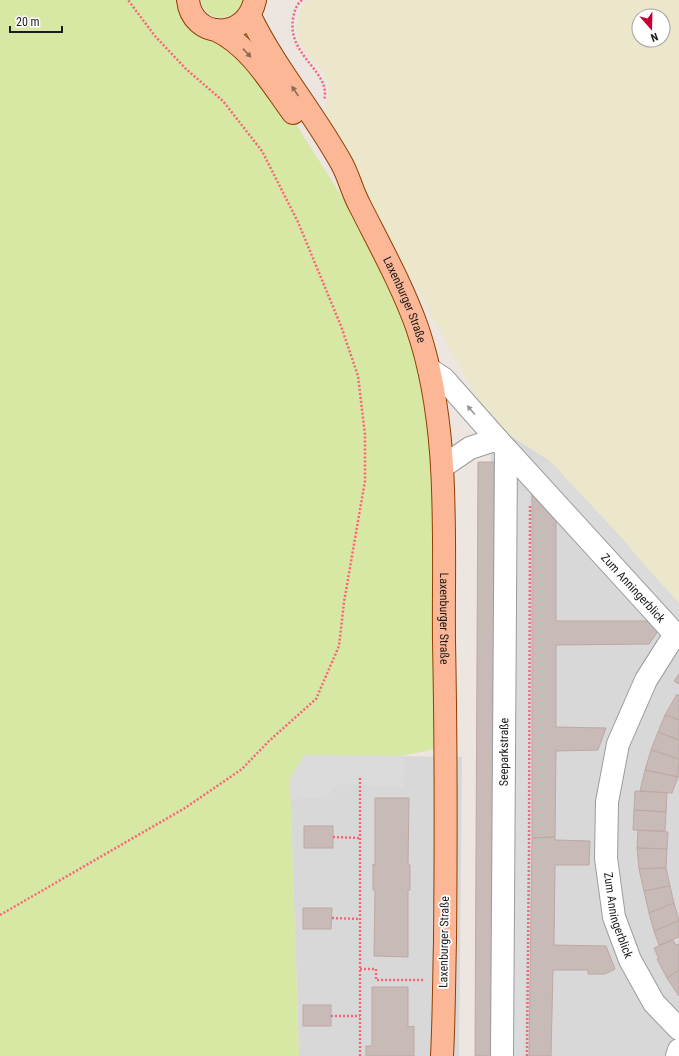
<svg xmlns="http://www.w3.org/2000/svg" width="679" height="1056" viewBox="0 0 679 1056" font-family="'Roboto Condensed',sans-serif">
	<rect width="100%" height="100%" fill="#ede5e0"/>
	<g fill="#d9d8d8">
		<polygon points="491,423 550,461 621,537 679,607 679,1056 489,1056"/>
		<polygon points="304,755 462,757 459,1056 299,1056 290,779"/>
	</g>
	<path fill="#ece6ca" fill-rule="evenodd" d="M 307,0 L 679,0 L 679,607 L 621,537 L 550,461 L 491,423 L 328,128 L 326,106 L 329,92 L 328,83 L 321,69 L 308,55 L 301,44 L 296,29 L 300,10 ZM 639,16 L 663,16 L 663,40 L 639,40 Z"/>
	<g fill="#d6e8a4">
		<polygon points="0,0 181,0 231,43 294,121 342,197 385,275 411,344 429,418 434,485 435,749 290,779 299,1056 0,1056"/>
		<path d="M 201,0 L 244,0 C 235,23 205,24 201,0 Z"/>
	</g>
	<g fill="#dbdbdb">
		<polygon points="548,459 679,603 679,622 538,468"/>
		<polygon points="513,491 529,491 528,849 524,1056 509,1056"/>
		<polygon points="304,755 405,756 403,787 340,784 325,798 291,799 290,779"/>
	</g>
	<g fill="#c8bab7" stroke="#bea8a3">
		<polygon points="478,462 494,462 492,1056 475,1056"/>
		<polygon points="532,494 556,519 556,621 651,621 659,630 649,644 556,645 556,727 606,728 598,750 556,751 555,837 532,838"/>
		<polygon points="679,674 679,684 674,681"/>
		<polygon points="677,694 679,696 679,720 665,715"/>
		<polygon points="665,715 679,720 679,740 658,732"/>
		<polygon points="658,732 679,740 679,759 651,750"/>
		<polygon points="651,750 679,759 678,777 645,770"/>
		<polygon points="645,770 678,777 672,793 640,791"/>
		<polygon points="635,791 667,793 666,812 634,810"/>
		<polygon points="375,798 409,798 408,865 410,865 410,890 408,890 408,957 374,956 375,890 373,890 373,864 375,865"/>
		<polygon points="634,810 666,812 665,831 633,830"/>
		<rect x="304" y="826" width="29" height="22"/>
		<polygon points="638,830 668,832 667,849 637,848"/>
		<polygon points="555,837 555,840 590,841 589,865 555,865 554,945 606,946 615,969 605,974 588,974 588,970 553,970 551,1056 529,1056 532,838"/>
		<polygon points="637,848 667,849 666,868 639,869"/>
		<polygon points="666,868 670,886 644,891 639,869"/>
		<polygon points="670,886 674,903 649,913 644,891"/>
		<polygon points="674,903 679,921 654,931 649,913"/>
		<polygon points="303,908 332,908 331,929 303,929"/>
		<polygon points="679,921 679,937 659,945 654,931"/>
		<polygon points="673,940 676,945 679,944 679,970 667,978 657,959 659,959 654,948"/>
		<polygon points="679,970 679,996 667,978"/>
		<polygon points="372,987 408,987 408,1027 414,1026 414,1056 366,1056 366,1046 372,1046"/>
		<rect x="303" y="1005" width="28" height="21"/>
	</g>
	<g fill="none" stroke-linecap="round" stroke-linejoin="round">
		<g stroke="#9c9c9c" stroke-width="24">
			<g id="minor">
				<path id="s1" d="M 429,369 L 444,379 L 497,439 L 675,634 L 646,680 L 618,744 L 607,802 L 606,858 L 614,917 L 630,960 L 654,1003 L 679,1029"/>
				<polyline points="442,467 470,448 497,439"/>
				<path id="s2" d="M 502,1056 L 506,449"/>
				<polyline points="677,1056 679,1050"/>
			</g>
		</g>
		<g stroke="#923e00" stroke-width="24">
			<g id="major">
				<path d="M 188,0 C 192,39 246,42 255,0"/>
				<path id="s3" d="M 250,16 C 275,68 314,113 342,164 C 349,177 352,191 359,204 C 379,244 402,285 417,327 C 451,426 443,538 444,641 C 446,741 446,841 445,941 C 444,980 444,1018 442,1056"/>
				<path d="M 216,30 C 250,46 271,83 293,113"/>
			</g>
		</g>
		<g stroke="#fa6479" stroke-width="2.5" stroke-dasharray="2 2" stroke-linecap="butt">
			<path d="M 302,0 C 296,5 294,12 293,19 C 287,56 332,72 324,100"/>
			<polyline points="333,837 360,838"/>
			<polyline points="0,915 185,808 242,769 269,741 316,699 339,646 344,602 365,481 365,435 358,376 341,326 298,222 262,151 223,101 186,69 155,36 128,0"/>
			<polyline points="332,918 360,919"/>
			<polyline points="360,969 376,969 376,980 425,980"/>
			<polyline points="331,1016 360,1016"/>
			<polyline points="360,1056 360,778"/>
			<polyline points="527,1056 529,849 530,505"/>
		</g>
		<use href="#minor" stroke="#fff" stroke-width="22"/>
		<use href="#major" stroke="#fcb796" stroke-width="22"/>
	</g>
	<defs><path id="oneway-solid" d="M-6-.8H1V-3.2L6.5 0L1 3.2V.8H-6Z"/></defs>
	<g fill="#8c6958">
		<use href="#oneway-solid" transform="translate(247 53) rotate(47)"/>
		<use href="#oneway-solid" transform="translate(295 91) rotate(-124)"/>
	</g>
	<use fill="#989898" href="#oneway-solid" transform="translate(471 410) rotate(-131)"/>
	<g text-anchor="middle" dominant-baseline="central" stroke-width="3.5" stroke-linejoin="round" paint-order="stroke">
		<g font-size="12" fill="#1b1b1b" stroke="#fff">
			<text stroke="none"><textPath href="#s3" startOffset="324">Laxenburger Straße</textPath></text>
			<text stroke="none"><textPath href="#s1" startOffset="300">Zum Anningerblick</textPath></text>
			<text stroke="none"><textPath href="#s3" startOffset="648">Laxenburger Straße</textPath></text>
			<text stroke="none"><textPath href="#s2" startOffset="304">Seeparkstraße</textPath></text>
			<text stroke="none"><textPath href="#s1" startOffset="660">Zum Anningerblick</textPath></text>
			<text transform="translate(444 942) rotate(-89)">Laxenburger Straße</text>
		</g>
	</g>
	<g transform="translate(651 28) rotate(160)"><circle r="19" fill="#ffffff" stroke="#a4a4a4"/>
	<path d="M0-3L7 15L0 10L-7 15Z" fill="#c60031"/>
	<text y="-6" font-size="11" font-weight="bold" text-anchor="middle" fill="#1b1b1b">N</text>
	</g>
	<path d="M10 26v6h52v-6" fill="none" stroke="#1b1b1b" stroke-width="2"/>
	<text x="16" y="26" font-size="12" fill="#1b1b1b" stroke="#ffffff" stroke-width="3" paint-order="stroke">20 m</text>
</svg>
